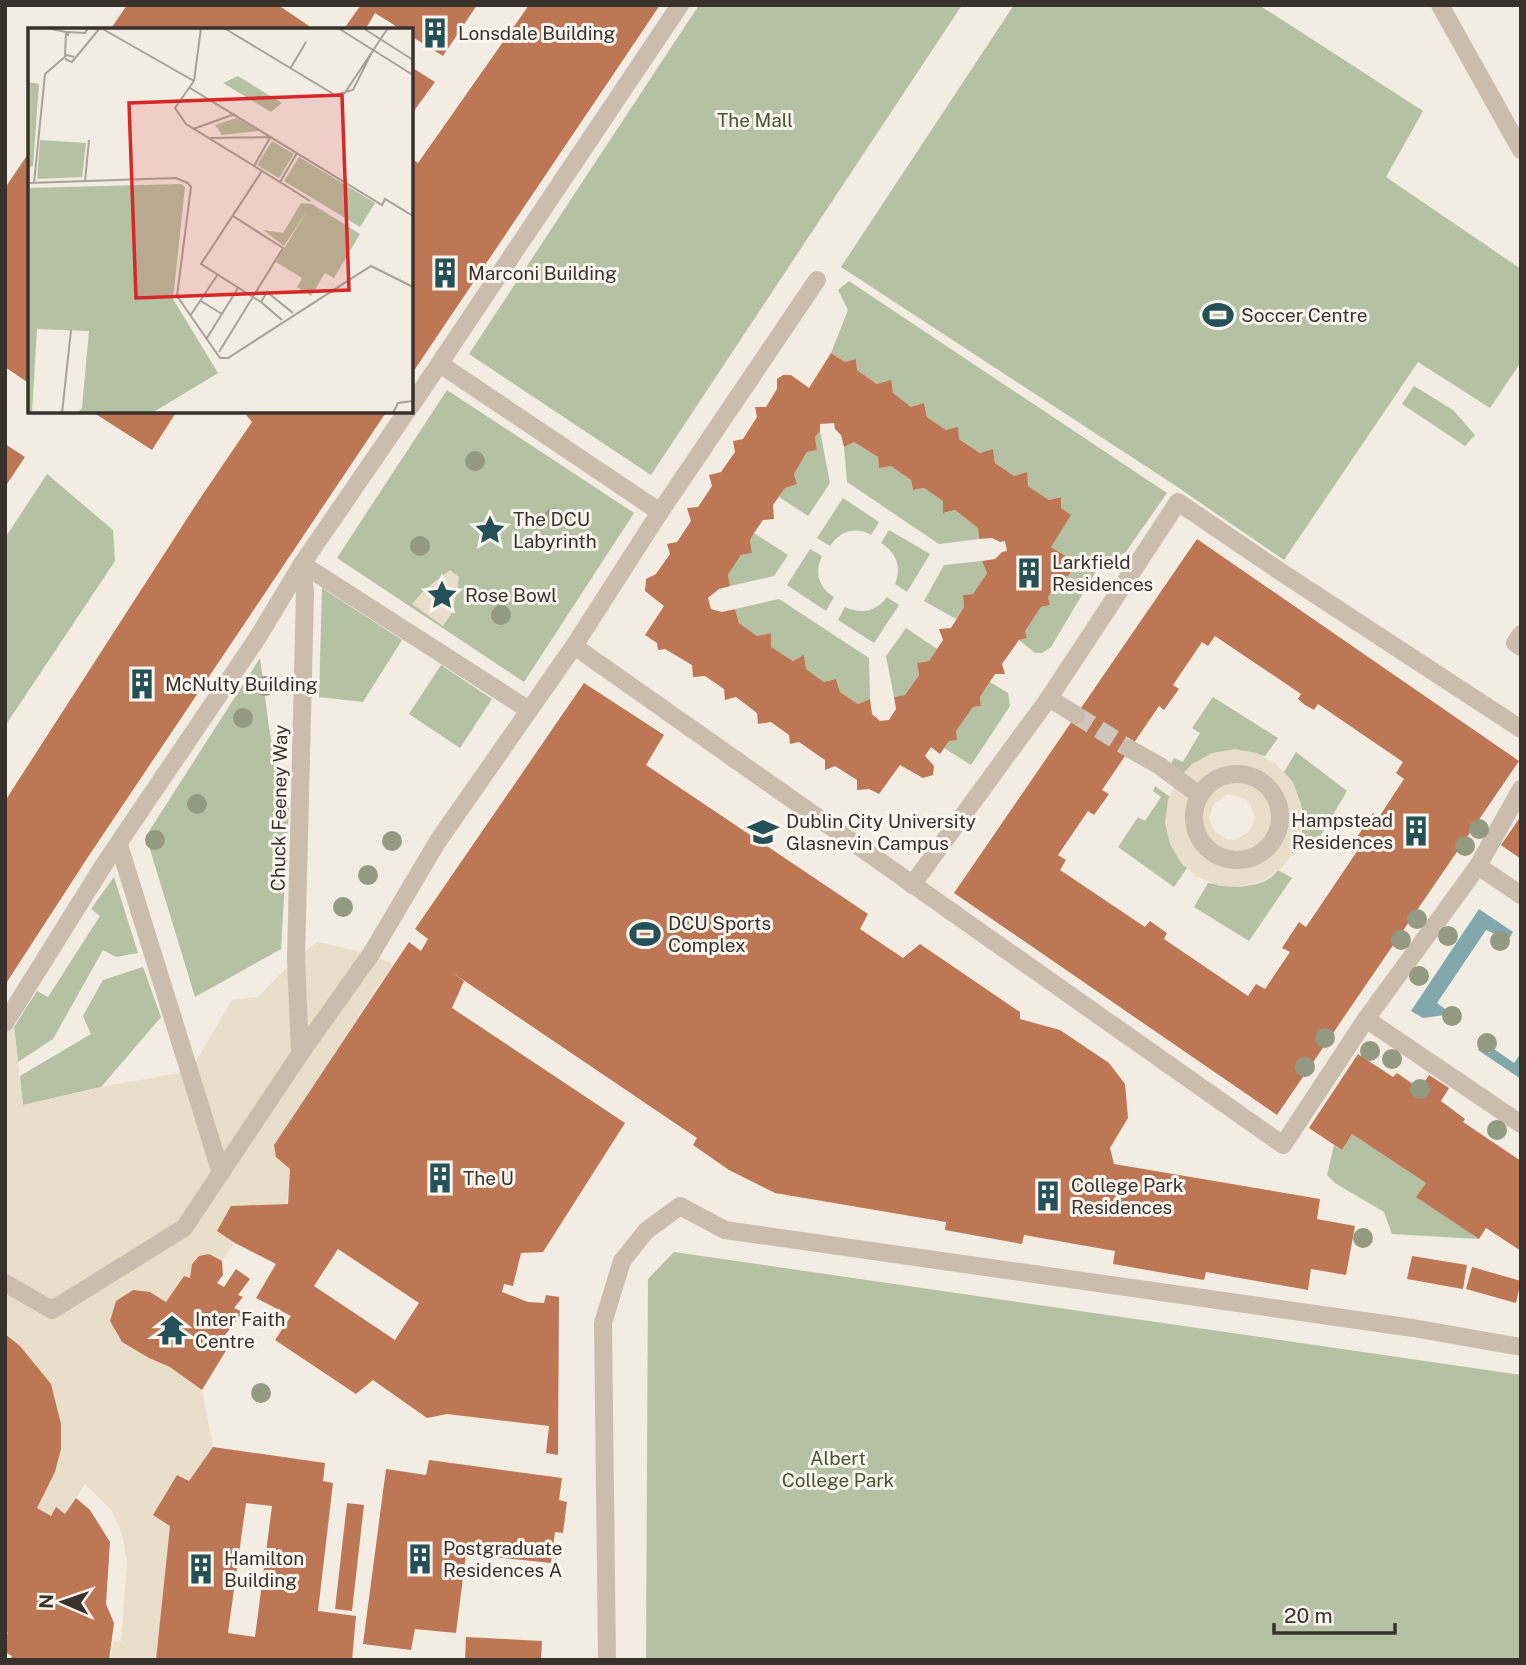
<svg xmlns="http://www.w3.org/2000/svg" width="1526" height="1665" viewBox="0 0 1526 1665" font-family="'Public Sans',sans-serif">
	<rect width="100%" height="100%" fill="#f2ece2"/>
	<g fill="#b4c1a2">
		<polygon points="699,5 962,5 651,475 469,354"/>
		<polygon points="1014,5 1259,5 1423,111 1386,177 1521,269 1521,362 1490,408 1418,362 1284,560 1173,484 841,267"/>
		<polygon points="849,281 1167,493 1125,553 1101,563 1051,647 1042,653 1035,653 1019,640 1027,638 1025,631 1041,607 1050,605 1048,597 1060,578 1068,576 1071,572 1069,558 1051,547 1061,508 1061,497 1049,500 1028,486 1026,473 1014,476 995,463 993,450 980,453 927,417 924,403 911,407 857,370 856,359 845,362 831,353 848,310 838,290"/>
		<polygon points="1414,386 1453,410 1475,435 1465,446 1402,404"/>
		<polygon points="447,390 634,513 524,682 337,558"/>
		<polygon points="820,431 830,483 808,516 779,497 785,488 797,484 794,474 807,452 817,450 815,437"/>
		<polygon points="854,442 878,457 879,467 891,466 911,480 913,490 924,488 943,501 944,513 955,510 978,528 979,539 939,544 847,482 844,447"/>
		<polygon points="47,474 113,530 115,561 5,726 5,538"/>
		<path d="M 843,498 L 879,522 L 871,535 C 856,526 840,531 830,546 L 817,538 Z"/>
		<path d="M 889,530 L 930,554 L 907,592 L 895,584 C 902,568 897,553 881,543 Z"/>
		<polygon points="754,533 788,555 774,576 730,586 728,575 741,555 752,553 750,540"/>
		<path d="M 810,549 L 822,556 C 814,572 819,588 834,597 L 826,611 L 787,585 Z"/>
		<polygon points="982,561 987,573 973,594 963,595 964,607 956,619 924,601 944,565"/>
		<polygon points="322,588 402,640 363,702 319,697"/>
		<path d="M 887,597 L 899,605 L 874,643 L 838,620 L 845,607 C 861,615 877,611 887,597 Z"/>
		<polygon points="779,599 869,658 870,699 858,704 840,692 836,679 824,682 806,669 804,656 793,661 771,647 771,633 757,636 739,623 735,609"/>
		<polygon points="906,628 937,649 929,661 917,663 919,675 905,695 894,697 886,656"/>
		<polygon points="260,658 269,728 278,774 277,807 289,808 281,949 195,997 146,836"/>
		<polygon points="441,665 492,699 460,748 409,714"/>
		<polygon points="990,682 1008,693 1010,706 971,765 944,748 973,707 981,706 980,697"/>
		<path d="M 1213,697 L 1278,738 L 1265,756 C 1223,746 1220,753 1186,776 L 1171,764 L 1174,758 L 1183,762 L 1200,733 L 1192,728 Z"/>
		<path d="M 1296,752 L 1347,791 L 1311,852 L 1297,845 C 1310,818 1300,794 1284,772 Z"/>
		<polygon points="1155,786 1170,797 1179,859 1187,868 1174,887 1118,847 1138,817 1145,821 1161,797 1153,791"/>
		<path d="M 1278,870 L 1292,878 L 1249,941 L 1194,907 L 1208,883 C 1231,887 1263,891 1278,870 Z"/>
		<polygon points="114,877 138,953 116,957 103,950 53,1039 18,1062 14,1027 37,991 48,997 100,916 91,909"/>
		<polygon points="143,967 161,1017 101,1087 23,1105 20,1076 91,1034 83,1016 103,980"/>
		<polygon points="1352,1134 1426,1183 1417,1197 1479,1239 1392,1234 1384,1212 1335,1183 1327,1175 1334,1145 1342,1150"/>
		<polygon points="674,1252 1521,1375 1521,1660 646,1660 648,1279"/>
	</g>
	<g fill="#e9deca" fill-rule="evenodd">
		<polygon points="450,570 459,577 458,586 452,613 443,626 412,604 424,590"/>
		<path d="M 1235,749 L 1257,753 L 1276,764 L 1293,782 L 1301,804 L 1303,827 L 1296,849 L 1282,868 L 1263,881 L 1241,887 L 1219,886 L 1196,876 L 1181,863 L 1170,844 L 1165,822 L 1168,800 L 1177,780 L 1192,764 L 1212,753 ZM 1230,794 L 1245,799 L 1250,804 L 1255,819 L 1248,833 L 1234,840 L 1227,839 L 1215,832 L 1209,819 L 1213,805 L 1224,796 Z"/>
		<polygon points="317,942 371,954 393,964 274,1145 276,1157 290,1169 287,1204 231,1206 218,1231 234,1243 222,1261 209,1254 198,1256 192,1264 190,1278 184,1276 166,1302 133,1290 116,1301 110,1321 122,1342 149,1358 170,1367 202,1390 213,1447 189,1481 178,1476 156,1660 110,1660 114,1641 121,1641 127,1563 122,1534 112,1511 85,1484 65,1514 56,1508 51,1516 37,1508 55,1472 61,1449 61,1424 50,1384 20,1346 5,1334 5,1022 14,1027 23,1105 101,1087 190,1071 232,1000 258,997 296,958"/>
	</g>
	<g fill="#82a8ad">
		<polygon points="1479,909 1513,932 1508,940 1486,930 1437,1003 1448,1011 1445,1015 1423,1018 1411,1011"/>
		<polygon points="1480,1046 1490,1053 1494,1049 1514,1063 1521,1053 1521,1079 1478,1050"/>
	</g>
	<g fill="#be7754" fill-rule="evenodd">
		<polygon points="127,5 278,5 315,30 110,30"/>
		<polygon points="361,5 477,5 443,56 411,36 411,30 402,30 375,13 365,30 343,30"/>
		<polygon points="529,5 660,5 411,375 411,158 418,163"/>
		<polygon points="411,67 435,82 411,115"/>
		<polygon points="30,151 30,384 5,367 5,188"/>
		<path d="M 831,353 L 845,362 L 856,359 L 857,370 L 877,384 L 891,380 L 893,393 L 911,407 L 924,403 L 927,417 L 946,430 L 958,427 L 959,439 L 980,453 L 993,449 L 995,463 L 1014,476 L 1027,472 L 1028,486 L 1049,500 L 1061,497 L 1061,508 L 1071,515 L 1051,547 L 1069,558 L 1071,572 L 1068,576 L 1060,578 L 1048,597 L 1050,605 L 1041,607 L 1025,631 L 1027,638 L 1019,640 L 1002,664 L 1005,674 L 995,674 L 980,697 L 981,706 L 973,707 L 956,731 L 957,740 L 949,741 L 940,754 L 931,747 L 925,756 L 934,766 L 933,775 L 923,778 L 900,765 L 879,794 L 869,789 L 857,790 L 857,780 L 835,766 L 825,770 L 825,760 L 799,742 L 790,744 L 789,735 L 771,722 L 758,724 L 757,713 L 736,697 L 725,700 L 724,689 L 705,676 L 693,677 L 692,665 L 665,649 L 658,650 L 657,643 L 645,635 L 664,606 L 645,591 L 646,579 L 656,574 L 670,554 L 667,544 L 677,542 L 691,521 L 687,508 L 698,507 L 712,486 L 709,475 L 721,472 L 735,452 L 733,441 L 743,439 L 757,417 L 755,407 L 766,407 L 777,389 L 777,379 L 783,375 L 791,375 L 809,388 ZM 834,423 L 835,429 L 841,435 L 844,447 L 854,442 L 878,457 L 879,468 L 891,466 L 911,480 L 913,490 L 924,488 L 943,501 L 943,513 L 955,510 L 978,528 L 979,539 L 992,538 L 1000,542 L 1005,541 L 1007,551 L 1002,552 L 995,559 L 982,561 L 987,573 L 973,594 L 963,595 L 964,607 L 951,628 L 939,629 L 943,640 L 929,661 L 917,663 L 919,675 L 905,695 L 894,697 L 896,709 L 889,720 L 880,721 L 872,714 L 870,699 L 858,704 L 840,692 L 836,679 L 824,682 L 806,669 L 804,655 L 793,661 L 771,647 L 771,633 L 757,636 L 739,623 L 735,609 L 722,612 L 711,609 L 708,598 L 719,589 L 730,586 L 728,575 L 741,555 L 752,553 L 750,540 L 754,533 L 763,520 L 774,519 L 773,505 L 785,488 L 797,484 L 794,474 L 807,452 L 817,450 L 815,437 L 820,431 L 820,424 Z"/>
		<polygon points="91,411 177,411 152,450"/>
		<polygon points="243,411 387,411 88,857 5,985 5,801 199,500 252,422"/>
		<polygon points="5,444 25,457 5,487"/>
		<path d="M 1197,539 L 1519,761 L 1277,1115 L 954,893 ZM 1215,636 L 1301,694 L 1298,699 L 1305,705 L 1314,710 L 1318,704 L 1403,762 L 1396,773 L 1404,779 L 1379,817 L 1373,813 L 1357,837 L 1364,841 L 1306,927 L 1299,922 L 1282,948 L 1290,952 L 1265,989 L 1256,984 L 1248,996 L 1164,939 L 1167,933 L 1150,921 L 1145,927 L 1060,870 L 1066,860 L 1058,855 L 1088,811 L 1094,815 L 1109,794 L 1102,790 L 1159,706 L 1164,710 L 1179,689 L 1173,685 L 1202,642 L 1208,646 Z"/>
		<path d="M 584,683 L 664,735 L 646,765 L 868,914 L 860,929 L 903,958 L 920,944 L 1020,1012 L 1020,1019 L 1060,1030 L 1109,1063 L 1125,1084 L 1128,1118 L 1110,1148 L 1114,1164 L 1320,1199 L 1317,1219 L 1355,1226 L 1346,1275 L 1311,1269 L 1308,1290 L 1206,1272 L 1204,1280 L 1113,1264 L 1115,1251 L 1024,1235 L 1022,1244 L 945,1230 L 946,1222 L 775,1193 L 729,1170 L 693,1145 L 697,1138 L 450,971 L 464,981 L 452,1008 L 625,1123 L 543,1252 L 521,1253 L 513,1286 L 504,1284 L 502,1292 L 528,1302 L 544,1303 L 546,1295 L 559,1297 L 558,1455 L 546,1453 L 549,1426 L 447,1414 L 427,1418 L 373,1380 L 356,1394 L 275,1340 L 291,1316 L 256,1298 L 276,1264 L 235,1243 L 217,1231 L 231,1206 L 288,1204 L 290,1169 L 276,1157 L 274,1145 L 409,942 L 421,951 L 428,939 L 415,929 ZM 338,1249 L 419,1303 L 395,1340 L 314,1286 Z"/>
		<polygon points="1521,816 1521,859 1501,845"/>
		<polygon points="1358,1054 1393,1077 1397,1073 1420,1089 1429,1075 1449,1088 1441,1101 1465,1119 1463,1122 1521,1161 1521,1251 1486,1228 1479,1239 1416,1197 1426,1183 1352,1134 1342,1150 1309,1128"/>
		<polygon points="209,1254 222,1261 223,1275 217,1283 224,1287 236,1269 250,1279 238,1295 243,1297 234,1308 243,1312 222,1339 230,1344 202,1390 170,1367 149,1358 122,1342 110,1321 116,1301 133,1290 150,1292 166,1302 184,1276 190,1278 192,1264 199,1256"/>
		<polygon points="1412,1256 1467,1265 1463,1289 1407,1279"/>
		<polygon points="1472,1267 1521,1281 1516,1303 1466,1289"/>
		<polygon points="5,1334 20,1346 51,1384 61,1424 61,1449 55,1472 37,1508 51,1516 56,1507 65,1514 76,1498 90,1510 110,1542 106,1604 114,1623 109,1660 10,1660 12,1656 5,1652 5,1637 8,1633 5,1631"/>
		<path d="M 213,1447 L 325,1463 L 323,1481 L 333,1483 L 318,1611 L 356,1616 L 352,1660 L 156,1660 L 170,1526 L 153,1515 L 177,1475 L 189,1481 ZM 246,1503 L 272,1506 L 255,1637 L 228,1633 Z"/>
		<polygon points="429,1460 562,1478 559,1500 567,1502 563,1533 555,1532 551,1563 466,1554 456,1633 415,1629 411,1650 363,1644 386,1469 426,1475"/>
		<polygon points="347,1503 364,1505 352,1611 335,1609"/>
		<polygon points="466,1637 542,1641 541,1660 465,1660"/>
	</g>
	<g fill="none" stroke-linecap="round" stroke-linejoin="round">
		<polyline stroke="#cdc7be" stroke-width="18" stroke-dasharray="18 9" stroke-linecap="butt" points="1076,715 1130,749"/>
		<g stroke="#cabdae" stroke-width="18">
			<polyline points="1440,5 1521,150"/>
			<polyline points="411,406 680,5"/>
			<polyline points="660,512 817,280"/>
			<polyline points="302,564 529,710"/>
			<polyline points="1521,634 1515,643 1521,647"/>
			<polyline points="574,646 1283,1145 1366,1019 1478,866 1521,789"/>
			<polyline points="1049,698 1076,715"/>
			<polyline points="1130,749 1160,766 1199,795"/>
			<circle cx="1237" cy="817" r="43"/>
			<polyline points="119,845 221,1173"/>
			<polyline points="1478,866 1521,895"/>
			<polyline points="912,885 1049,698 1178,502 1281,572 1521,729"/>
			<polyline points="1366,1019 1521,1124"/>
			<polyline points="5,1023 103,866 258,637 302,564 407,411"/>
			<polyline points="300,1054 296,958 305,593 302,564"/>
			<polyline points="5,1283 52,1310 184,1228 300,1054 371,954 438,841 574,646 660,512 440,364"/>
			<polyline points="607,1660 603,1323 622,1261 646,1231 680,1206 725,1230 1413,1328 1521,1347"/>
		</g>
	</g>
	<g fill="#939a81">
		<circle cx="475" cy="461" r="10"/>
		<circle cx="554" cy="518" r="10"/>
		<circle cx="420" cy="546" r="10"/>
		<circle cx="501" cy="615" r="10"/>
		<circle cx="265" cy="686" r="10"/>
		<circle cx="243" cy="718" r="10"/>
		<circle cx="197" cy="804" r="10"/>
		<circle cx="1479" cy="829" r="10"/>
		<circle cx="155" cy="840" r="10"/>
		<circle cx="392" cy="841" r="10"/>
		<circle cx="1465" cy="846" r="10"/>
		<circle cx="368" cy="875" r="10"/>
		<circle cx="343" cy="907" r="10"/>
		<circle cx="1417" cy="919" r="10"/>
		<circle cx="1448" cy="936" r="10"/>
		<circle cx="1401" cy="940" r="10"/>
		<circle cx="1500" cy="941" r="10"/>
		<circle cx="1419" cy="976" r="10"/>
		<circle cx="1452" cy="1016" r="10"/>
		<circle cx="1325" cy="1038" r="10"/>
		<circle cx="1487" cy="1043" r="10"/>
		<circle cx="1370" cy="1051" r="10"/>
		<circle cx="1392" cy="1059" r="10"/>
		<circle cx="1305" cy="1067" r="10"/>
		<circle cx="1420" cy="1089" r="10"/>
		<circle cx="1497" cy="1130" r="10"/>
		<circle cx="1363" cy="1238" r="10"/>
		<circle cx="261" cy="1393" r="10"/>
	</g>
	<defs>
		<g id="building-bare" transform="scale(2.415)"><path d="M-4-6H4V6H1V3H-1V6H-4ZM-2.5-4.3h1.7v1.8h-1.7ZM.8-4.3h1.7v1.8H.8ZM-2.5-1h1.7V.8h-1.7ZM.8-1h1.7V.8H.8Z" fill="#245058" stroke="#faf5ee" stroke-width="2.5" paint-order="stroke"/></g>
		<g id="stadium-bare" transform="scale(2.415)"><path d="M0-5a6.5 5 0 1 0 0 10a6.5 5 0 1 0 0-10ZM-3.5-1.8h7v3.6h-7Z" fill="#245058" stroke="#faf5ee" stroke-width="2.5" paint-order="stroke"/></g>
		<g id="sight-bare" transform="scale(2.415)"><path d="M0-6L1.8-2.2L6-1.7L2.9 1.2L3.7 5.4L0 3.3L-3.7 5.4L-2.9 1.2L-6-1.7L-1.8-2.2Z" fill="#245058" stroke="#faf5ee" stroke-width="2.5" paint-order="stroke"/></g>
		<g id="university-bare" transform="scale(2.415)"><path d="M0-5L7-2L0 1L-7-2ZM-4 1L0 2.5L4 1V4Q0 6-4 4Z" fill="#245058" stroke="#faf5ee" stroke-width="2.5" paint-order="stroke"/></g>
		<g id="temple-bare" transform="scale(2.415)"><path d="M0-6L5-2H3V0L6.5 2.5H4V6H1.5V3h-3V6H-4V2.5H-6.5L-3 0V-2H-5Z" fill="#245058" stroke="#faf5ee" stroke-width="2.5" paint-order="stroke"/></g>
	</defs>
	<g fill-rule="evenodd">
		<use href="#building-bare" x="435" y="33"/>
		<use href="#building-bare" x="445" y="273"/>
		<use href="#stadium-bare" x="1218" y="315"/>
		<use href="#sight-bare" x="490" y="530"/>
		<use href="#building-bare" x="1029" y="573"/>
		<use href="#sight-bare" x="442" y="595"/>
		<use href="#building-bare" x="142" y="684"/>
		<use href="#building-bare" x="1416" y="831"/>
		<use href="#university-bare" x="763" y="832"/>
		<use href="#stadium-bare" x="645" y="934"/>
		<use href="#building-bare" x="440" y="1178"/>
		<use href="#building-bare" x="1048" y="1196"/>
		<use href="#temple-bare" x="172" y="1330"/>
		<use href="#building-bare" x="420" y="1559"/>
		<use href="#building-bare" x="201" y="1569"/>
	</g>
	<g text-anchor="middle" dominant-baseline="central" stroke-width="6" stroke-linejoin="round" paint-order="stroke">
		<g font-size="19" fill="#39312c" stroke="#faf5ee" text-anchor="start">
			<text x="458" y="33">Lonsdale Building</text>
			<text x="468" y="273">Marconi Building</text>
			<text x="1241" y="315">Soccer Centre</text>
			<text x="513" y="519">The DCU<tspan x="513" dy="22">Labyrinth</tspan></text>
			<text x="1052" y="562">Larkfield<tspan x="1052" dy="22">Residences</tspan></text>
			<text x="465" y="595">Rose Bowl</text>
			<text x="165" y="684">McNulty Building</text>
			<text x="1393" y="820" text-anchor="end">Hampstead<tspan x="1393" dy="22">Residences</tspan></text>
			<text x="786" y="821">Dublin City University<tspan x="786" dy="22">Glasnevin Campus</tspan></text>
			<text x="668" y="923">DCU Sports<tspan x="668" dy="22">Complex</tspan></text>
			<text x="463" y="1178">The U</text>
			<text x="1071" y="1185">College Park<tspan x="1071" dy="22">Residences</tspan></text>
			<text x="195" y="1319">Inter Faith<tspan x="195" dy="22">Centre</tspan></text>
			<text x="443" y="1548">Postgraduate<tspan x="443" dy="22">Residences A</tspan></text>
			<text x="224" y="1558">Hamilton<tspan x="224" dy="22">Building</tspan></text>
		</g>
		<g font-size="19" fill="#455631" stroke="#faf5ee">
			<text x="755" y="120">The Mall</text>
			<text x="838" y="1458">Albert<tspan x="838" dy="22">College Park</tspan></text>
		</g>
		<g font-size="19" fill="#39312c" stroke="#faf5ee">
			<text transform="translate(279 808) rotate(-89)">Chuck Feeney Way</text>
		</g>
	</g>
	<g transform="translate(28 28)">
		<rect width="385" height="385" fill="#f2ece2"/>
		<path d="M 210,48 L 234,63 L 254,75 L 243,84 L 195,55 ZM 0,54 L 11,56 L 5,138 L 0,139 ZM 208,90 L 231,103 L 194,107 L 187,97 ZM 12,112 L 58,115 L 54,149 L 9,151 ZM 244,113 L 266,126 L 251,150 L 229,137 ZM 271,129 L 347,175 L 332,199 L 256,153 ZM 153,156 L 157,159 L 145,271 L 190,345 L 124,385 L 49,385 L 54,380 L 61,303 L 9,301 L 4,385 L 0,385 L 0,160 ZM 273,175 L 284,176 L 332,206 L 306,250 L 297,245 L 283,268 L 269,259 L 274,250 L 248,234 L 279,183 L 256,218 L 235,202 L 255,205 Z" fill="#b4c1a2"/>
		<path fill="none" stroke="#a8a199" stroke-width="2" d="M 19,0 L 38,4 L 37,29M 73,0 L 166,53M 173,0 L 166,53 L 147,80 L 158,96 L 252,154 L 269,125M 196,0 L 307,67 L 325,62 L 345,22M 310,0 L 385,47M 335,0 L 385,32M 40,8 L 40,4 L 57,5 L 60,0M 37,31 L 44,34 L 72,0M 262,41 L 278,14M 162,60 L 354,177 L 357,171 L 385,188M 316,66 L 360,0M 165,101 L 207,86M 182,110 L 241,109M 226,138 L 243,108M 57,153 L 61,112M 252,154 L 282,173M 0,155 L 148,150 L 160,155 L 163,159 L 149,268 L 192,330 L 200,330 L 343,238 L 385,259M 6,155 L 17,46 L 39,27 L 46,29M 173,273 L 194,286M 233,274 L 173,236 L 234,143M 162,288 L 190,246M 254,292 L 233,274 L 239,264 L 265,285M 179,310 L 210,260M 191,324 L 255,220 L 205,188M 34,385 L 43,302M 365,385 L 370,375 L 385,373"/>
		<path fill="#d62828" fill-opacity="0.15" stroke="#d62828" stroke-width="3.5" d="M 314,67 L 321,262 L 108,270 L 101,75 Z"/>
		<rect width="385" height="385" fill="none" stroke="#39312c" stroke-width="3.5"/>
	</g>
	<rect width="1526" height="1665" fill="none" stroke="#39312c" stroke-width="14"/>
	<g transform="translate(63 1602) rotate(272)" stroke="#faf5ee" stroke-width="5" paint-order="stroke">
	<path d="M0-5L12 26L0 18L-12 26Z" fill="#39312c"/>
	<text y="-10" font-size="19" font-weight="bold" text-anchor="middle" fill="#39312c">N</text>
	</g>
	<path d="M1274 1623v10h121v-10" fill="none" stroke="#39312c" stroke-width="3.5"/>
	<text x="1284" y="1623" font-size="21" fill="#39312c" stroke="#faf5ee" stroke-width="5" paint-order="stroke">20 m</text>
</svg>
